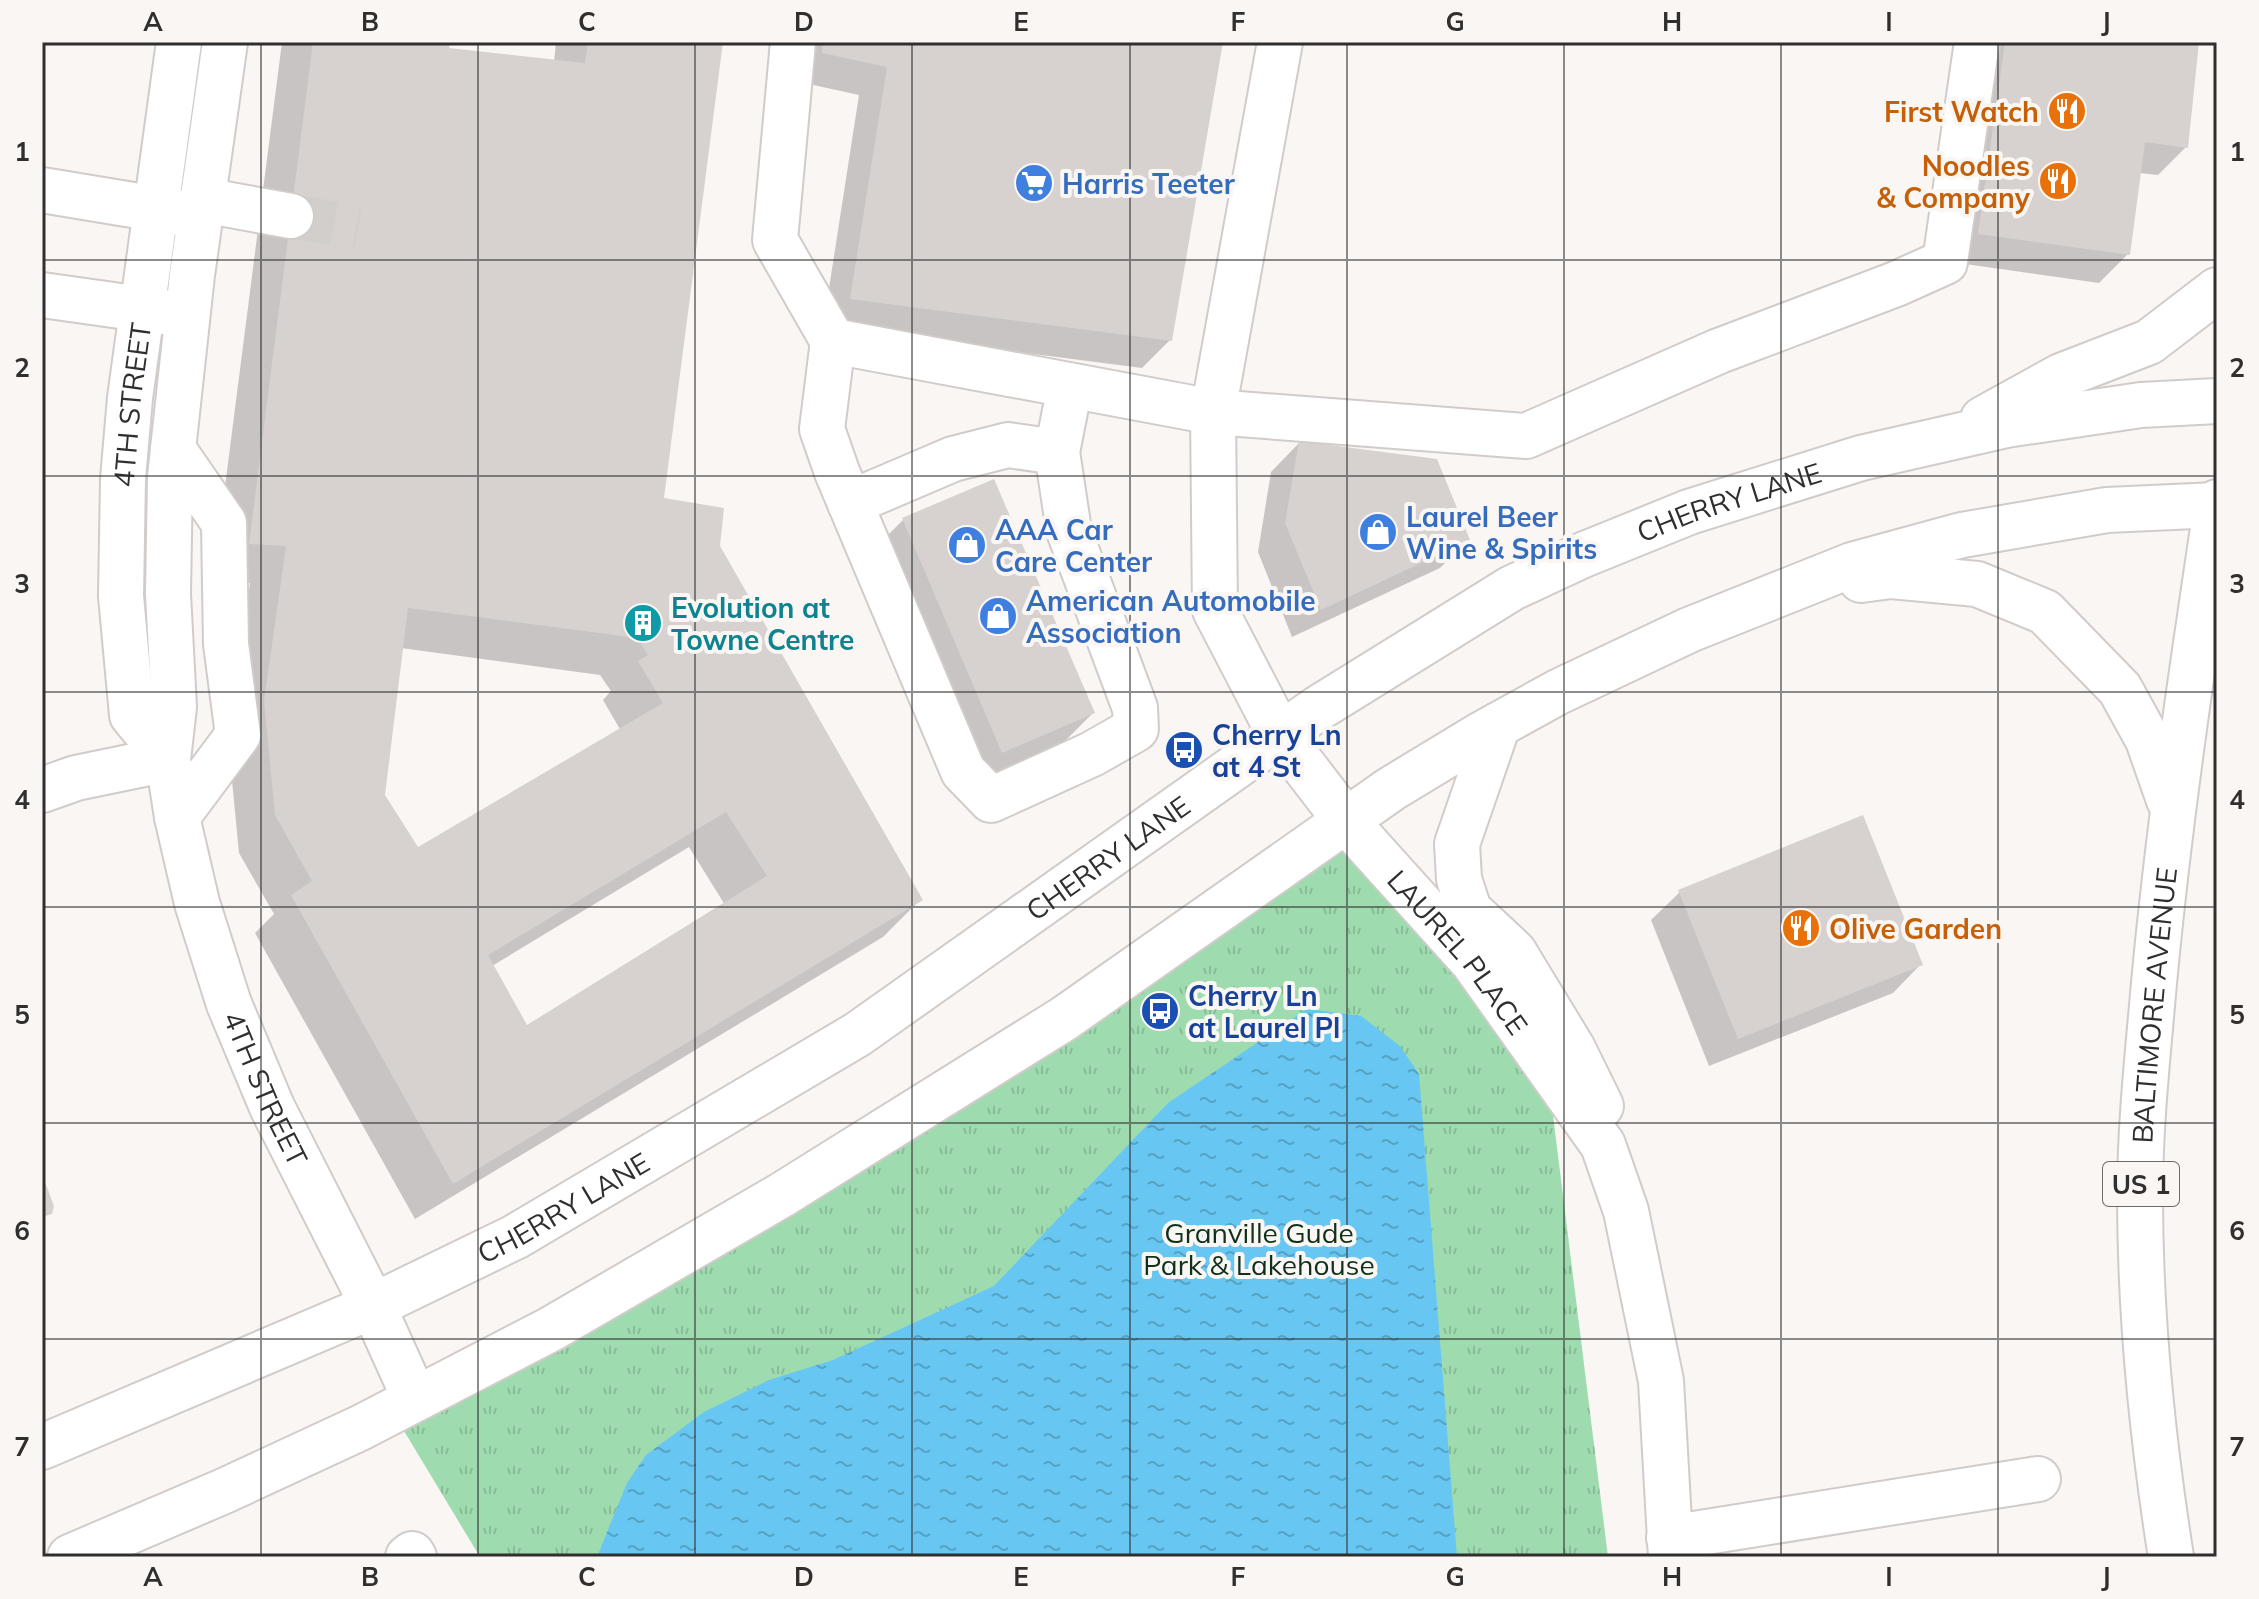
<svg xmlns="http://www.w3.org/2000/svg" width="2259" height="1599" viewBox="0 0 2259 1599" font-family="Mulish,sans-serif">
	<defs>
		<pattern id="park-tufts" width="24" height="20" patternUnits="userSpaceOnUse" patternTransform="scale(2)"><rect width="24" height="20" fill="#9edbaf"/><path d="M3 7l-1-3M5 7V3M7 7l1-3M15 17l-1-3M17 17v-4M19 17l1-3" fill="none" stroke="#88bc97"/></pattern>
		<pattern id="water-ripples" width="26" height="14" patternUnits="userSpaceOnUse" patternTransform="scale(2)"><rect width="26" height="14" fill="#67c7f2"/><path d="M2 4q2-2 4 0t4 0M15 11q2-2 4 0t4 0" fill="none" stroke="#55a2c4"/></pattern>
	</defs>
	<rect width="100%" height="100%" fill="#faf6f4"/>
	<polygon fill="url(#park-tufts)" points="1346,821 1547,1067 1608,1557 480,1557 392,1411"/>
	<polygon fill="url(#water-ripples)" points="1307,1009 1361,1016 1400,1046 1419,1074 1457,1557 597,1557 627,1483 646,1455 704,1412 769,1380 833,1360 994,1286 1168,1103"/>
	<g fill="#0003" fill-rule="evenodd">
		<path d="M 282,42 L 448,42 L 447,50 L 554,62 L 556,42 L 721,42 L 662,499 L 718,547 L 920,900 L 883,937 L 415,1219 L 255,933 L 274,914 L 239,853 L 228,739 L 250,583 L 213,580 ZM 401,648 L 600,675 L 611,691 L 603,700 L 621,731 L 417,850 L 383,796 ZM 689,847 L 725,905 L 527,1028 L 492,966 Z"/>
		<polygon points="800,42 1221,42 1170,340 1142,368 823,327 859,95 795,81"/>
		<polygon points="1981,42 2197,42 2186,147 2158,175 2139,173 2128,254 2099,283 1951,262"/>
		<polygon points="1299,443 1468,540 1440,568 1292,637 1258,552 1271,472"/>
		<polygon points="993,481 1093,713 1056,750 965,789 866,557 903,520"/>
		<polygon points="1680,892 1921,964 1893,993 1709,1066 1651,920"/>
	</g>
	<g fill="#d7d2d0" fill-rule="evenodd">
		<path d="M 313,42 L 450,42 L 449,48 L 585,63 L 588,42 L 723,42 L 664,498 L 724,508 L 720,546 L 923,900 L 453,1184 L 291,895 L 312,881 L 275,815 L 264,701 L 286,546 L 249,544 ZM 408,608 L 637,638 L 648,655 L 638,661 L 663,703 L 418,847 L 385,795 ZM 726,812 L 767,876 L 527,1025 L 488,955 Z"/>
		<polygon points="823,42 1223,42 1172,341 850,299 887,67 822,53"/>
		<polygon points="2005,42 2199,42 2188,148 2145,142 2130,255 1978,234"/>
		<polygon points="1299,441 1437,459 1470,540 1321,610 1285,523"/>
		<polygon points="994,479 1095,713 1002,753 902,518"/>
		<polygon points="1863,815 1923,965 1738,1039 1678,890"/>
		<polygon points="42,1174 54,1206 52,1214 42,1217"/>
	</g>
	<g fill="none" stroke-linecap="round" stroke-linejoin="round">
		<polyline stroke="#d2cecc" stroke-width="44" stroke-dasharray="44 22" stroke-linecap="butt" points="291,216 358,228"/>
		<g stroke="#d1ccca" stroke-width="48">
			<g id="minor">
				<path id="s1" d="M 225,42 L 192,275 L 170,477 L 168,594 L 174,707 L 168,759 L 177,817 L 197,903 L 229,1004 L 272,1107 L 373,1306 L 415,1399"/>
				<polyline points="793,42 775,240 833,341 1213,412 1526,436 1719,351 1896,284 1945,262 1977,42"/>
				<path id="s2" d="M 1280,42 L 1213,412 L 1215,610 L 1280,735 L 1346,821 L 1473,962 L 1603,1145 L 1626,1211 L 1661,1381 L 1671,1557"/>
				<polyline points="42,190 187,214"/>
				<polyline points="203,200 291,216"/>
				<polyline points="42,295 170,313"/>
				<polyline points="833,341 822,429 837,472 963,771 991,800 1092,754 1136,729 1135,708 1069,531 1057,452 1070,386"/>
				<polyline points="173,449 224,523 226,644 238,735 177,817"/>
				<polyline points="850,503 953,459 1008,445 1057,452"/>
				<polyline points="1498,725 1457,844 1459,879 1469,910 1514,952 1573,1049 1601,1106"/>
				<path id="s3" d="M 168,759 L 132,715 L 121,596 L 123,479 L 130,398 L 179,42"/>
				<polyline points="42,790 76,778 168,759"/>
				<polyline points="1669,1538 2038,1479"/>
				<polyline points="408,1557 412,1554 414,1557"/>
			</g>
		</g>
		<g stroke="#d1ccca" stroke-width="48">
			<g id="major">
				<polyline points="1983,419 2061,376 2149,342 2217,290"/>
				<polyline points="1861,580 1891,576 1977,584 2045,612 2120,689 2148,740 2169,800"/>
				<path id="s4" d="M 42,1447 L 373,1306 L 515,1237 L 858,1034 L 1317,709 L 1512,588 L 1583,555 L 1689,512 L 1861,458 L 2006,425 L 2141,405 L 2217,401"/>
				<polyline points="70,1557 224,1491 360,1428 551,1329 780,1196 1065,1018 1391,789 1480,735 1558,692 1689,630 1852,565 1962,535 2107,510 2217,505"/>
				<path id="s5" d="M 2171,1557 C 2152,1437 2140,1317 2140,1195 C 2140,1124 2148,1053 2154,983 C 2169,822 2193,662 2217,502"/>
			</g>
		</g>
		<use href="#minor" stroke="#fff" stroke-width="44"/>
		<use href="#major" stroke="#fff" stroke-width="44"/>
	</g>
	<path fill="none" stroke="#302f2e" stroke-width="2" stroke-opacity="0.55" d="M 261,42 L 261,1557M 478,42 L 478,1557M 695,42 L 695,1557M 912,42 L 912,1557M 1130,42 L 1130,1557M 1347,42 L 1347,1557M 1564,42 L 1564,1557M 1781,42 L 1781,1557M 1998,42 L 1998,1557M 42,260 L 2217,260M 42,476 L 2217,476M 42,692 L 2217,692M 42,907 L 2217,907M 42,1123 L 2217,1123M 42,1339 L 2217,1339"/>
	<defs>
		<g id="restaurant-disc" transform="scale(2)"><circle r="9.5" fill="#e8710a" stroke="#faf6f4"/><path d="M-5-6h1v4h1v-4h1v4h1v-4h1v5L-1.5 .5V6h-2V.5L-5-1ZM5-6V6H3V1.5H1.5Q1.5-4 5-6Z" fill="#fff"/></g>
		<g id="supermarket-disc" transform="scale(2)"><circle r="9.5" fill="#3f7fe0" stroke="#faf6f4"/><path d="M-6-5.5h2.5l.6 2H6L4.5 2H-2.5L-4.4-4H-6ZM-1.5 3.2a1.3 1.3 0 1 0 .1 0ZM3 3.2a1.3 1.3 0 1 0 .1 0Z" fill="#fff"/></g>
		<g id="shop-disc" transform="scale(2)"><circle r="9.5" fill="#3f7fe0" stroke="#faf6f4"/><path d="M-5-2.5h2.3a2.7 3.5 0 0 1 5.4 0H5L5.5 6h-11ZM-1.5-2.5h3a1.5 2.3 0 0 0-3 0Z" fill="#fff"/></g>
		<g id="building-disc" transform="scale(2)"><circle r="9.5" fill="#0f9aa8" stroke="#faf6f4"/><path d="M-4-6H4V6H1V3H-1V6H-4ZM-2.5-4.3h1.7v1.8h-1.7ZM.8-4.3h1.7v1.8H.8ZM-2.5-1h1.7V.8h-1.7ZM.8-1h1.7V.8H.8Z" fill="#fff"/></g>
		<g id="bus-disc" transform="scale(2)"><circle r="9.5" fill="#1a4fb4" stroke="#faf6f4"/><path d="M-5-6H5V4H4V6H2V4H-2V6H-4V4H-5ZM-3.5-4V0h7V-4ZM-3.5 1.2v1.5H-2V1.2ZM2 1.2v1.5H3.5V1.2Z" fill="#fff"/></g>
	</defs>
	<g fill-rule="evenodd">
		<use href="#restaurant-disc" x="2067" y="111"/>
		<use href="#restaurant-disc" x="2058" y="181"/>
		<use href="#supermarket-disc" x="1034" y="183"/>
		<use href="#shop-disc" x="1378" y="532"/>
		<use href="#shop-disc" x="967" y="545"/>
		<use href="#shop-disc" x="998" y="616"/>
		<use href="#building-disc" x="643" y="623"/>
		<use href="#bus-disc" x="1184" y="750"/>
		<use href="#restaurant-disc" x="1801" y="928"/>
		<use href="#bus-disc" x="1160" y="1011"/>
	</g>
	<g text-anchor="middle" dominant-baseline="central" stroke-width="8" stroke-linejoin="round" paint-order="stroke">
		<rect fill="#faf6f4" stroke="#6d6b69" stroke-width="2" x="2103" y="1162" width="76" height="44" rx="6"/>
		<g font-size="26" font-weight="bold" fill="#302f2e">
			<text x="2141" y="1184">US 1</text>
		</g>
		<g font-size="28" font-weight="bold" fill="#c56008" stroke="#faf6f4" text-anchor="end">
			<text x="2039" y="111">First Watch</text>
			<text x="2030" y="165">Noodles<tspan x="2030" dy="32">&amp; Company</tspan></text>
			<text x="1829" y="928" text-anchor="start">Olive Garden</text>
		</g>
		<g font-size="28" font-weight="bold" fill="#366cbe" stroke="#faf6f4" text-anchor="start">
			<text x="1062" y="183">Harris Teeter</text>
			<text x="1406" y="516">Laurel Beer<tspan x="1406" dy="32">Wine &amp; Spirits</tspan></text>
			<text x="995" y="529">AAA Car<tspan x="995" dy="32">Care Center</tspan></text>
			<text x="1026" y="600">American Automobile<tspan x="1026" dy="32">Association</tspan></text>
		</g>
		<g font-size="28" fill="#302f2e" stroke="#faf6f4">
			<text stroke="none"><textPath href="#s3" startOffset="368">4TH STREET</textPath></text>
			<text stroke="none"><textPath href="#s4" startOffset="1942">CHERRY LANE</textPath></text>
			<text stroke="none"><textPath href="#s4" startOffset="1222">CHERRY LANE</textPath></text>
			<text stroke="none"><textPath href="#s2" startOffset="996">LAUREL PLACE</textPath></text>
			<text stroke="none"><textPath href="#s5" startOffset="554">BALTIMORE AVENUE</textPath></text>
			<text stroke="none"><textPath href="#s1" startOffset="1066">4TH STREET</textPath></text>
			<text stroke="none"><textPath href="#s4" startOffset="574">CHERRY LANE</textPath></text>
		</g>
		<g font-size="28" font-weight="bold" fill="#0d838f" stroke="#faf6f4" text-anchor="start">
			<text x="671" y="607">Evolution at<tspan x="671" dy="32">Towne Centre</tspan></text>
		</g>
		<g font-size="28" font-weight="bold" fill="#164399" stroke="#faf6f4" text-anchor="start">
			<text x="1212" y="734">Cherry Ln<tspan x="1212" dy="32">at 4 St</tspan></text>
			<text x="1188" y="995">Cherry Ln<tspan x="1188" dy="32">at Laurel Pl</tspan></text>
		</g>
		<g font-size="28" fill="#0f311b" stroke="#faf6f4">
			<text x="1259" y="1232">Granville Gude<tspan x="1259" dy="32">Park &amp; Lakehouse</tspan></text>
		</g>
	</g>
	<rect width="2259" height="1599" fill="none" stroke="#faf6f4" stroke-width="88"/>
	<rect x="44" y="44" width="2171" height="1511" fill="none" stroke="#302f2e" stroke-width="3"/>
	<g font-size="26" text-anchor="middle" font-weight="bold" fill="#302f2e">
		<text x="153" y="31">A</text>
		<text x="370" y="31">B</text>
		<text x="587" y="31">C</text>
		<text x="804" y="31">D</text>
		<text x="1021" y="31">E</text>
		<text x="1238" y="31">F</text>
		<text x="1455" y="31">G</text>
		<text x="1672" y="31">H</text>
		<text x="1889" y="31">I</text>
		<text x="2106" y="31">J</text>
		<text x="22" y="161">1</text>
		<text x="2237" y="161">1</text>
		<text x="22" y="377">2</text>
		<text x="2237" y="377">2</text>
		<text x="22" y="593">3</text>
		<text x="2237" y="593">3</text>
		<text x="22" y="809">4</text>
		<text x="2237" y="809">4</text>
		<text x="22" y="1024">5</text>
		<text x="2237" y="1024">5</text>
		<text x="22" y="1240">6</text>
		<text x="2237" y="1240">6</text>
		<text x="22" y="1456">7</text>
		<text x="2237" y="1456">7</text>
		<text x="153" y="1586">A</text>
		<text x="370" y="1586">B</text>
		<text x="587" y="1586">C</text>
		<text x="804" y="1586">D</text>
		<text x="1021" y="1586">E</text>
		<text x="1238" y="1586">F</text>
		<text x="1455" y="1586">G</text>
		<text x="1672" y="1586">H</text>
		<text x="1889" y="1586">I</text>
		<text x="2106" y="1586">J</text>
	</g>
</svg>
